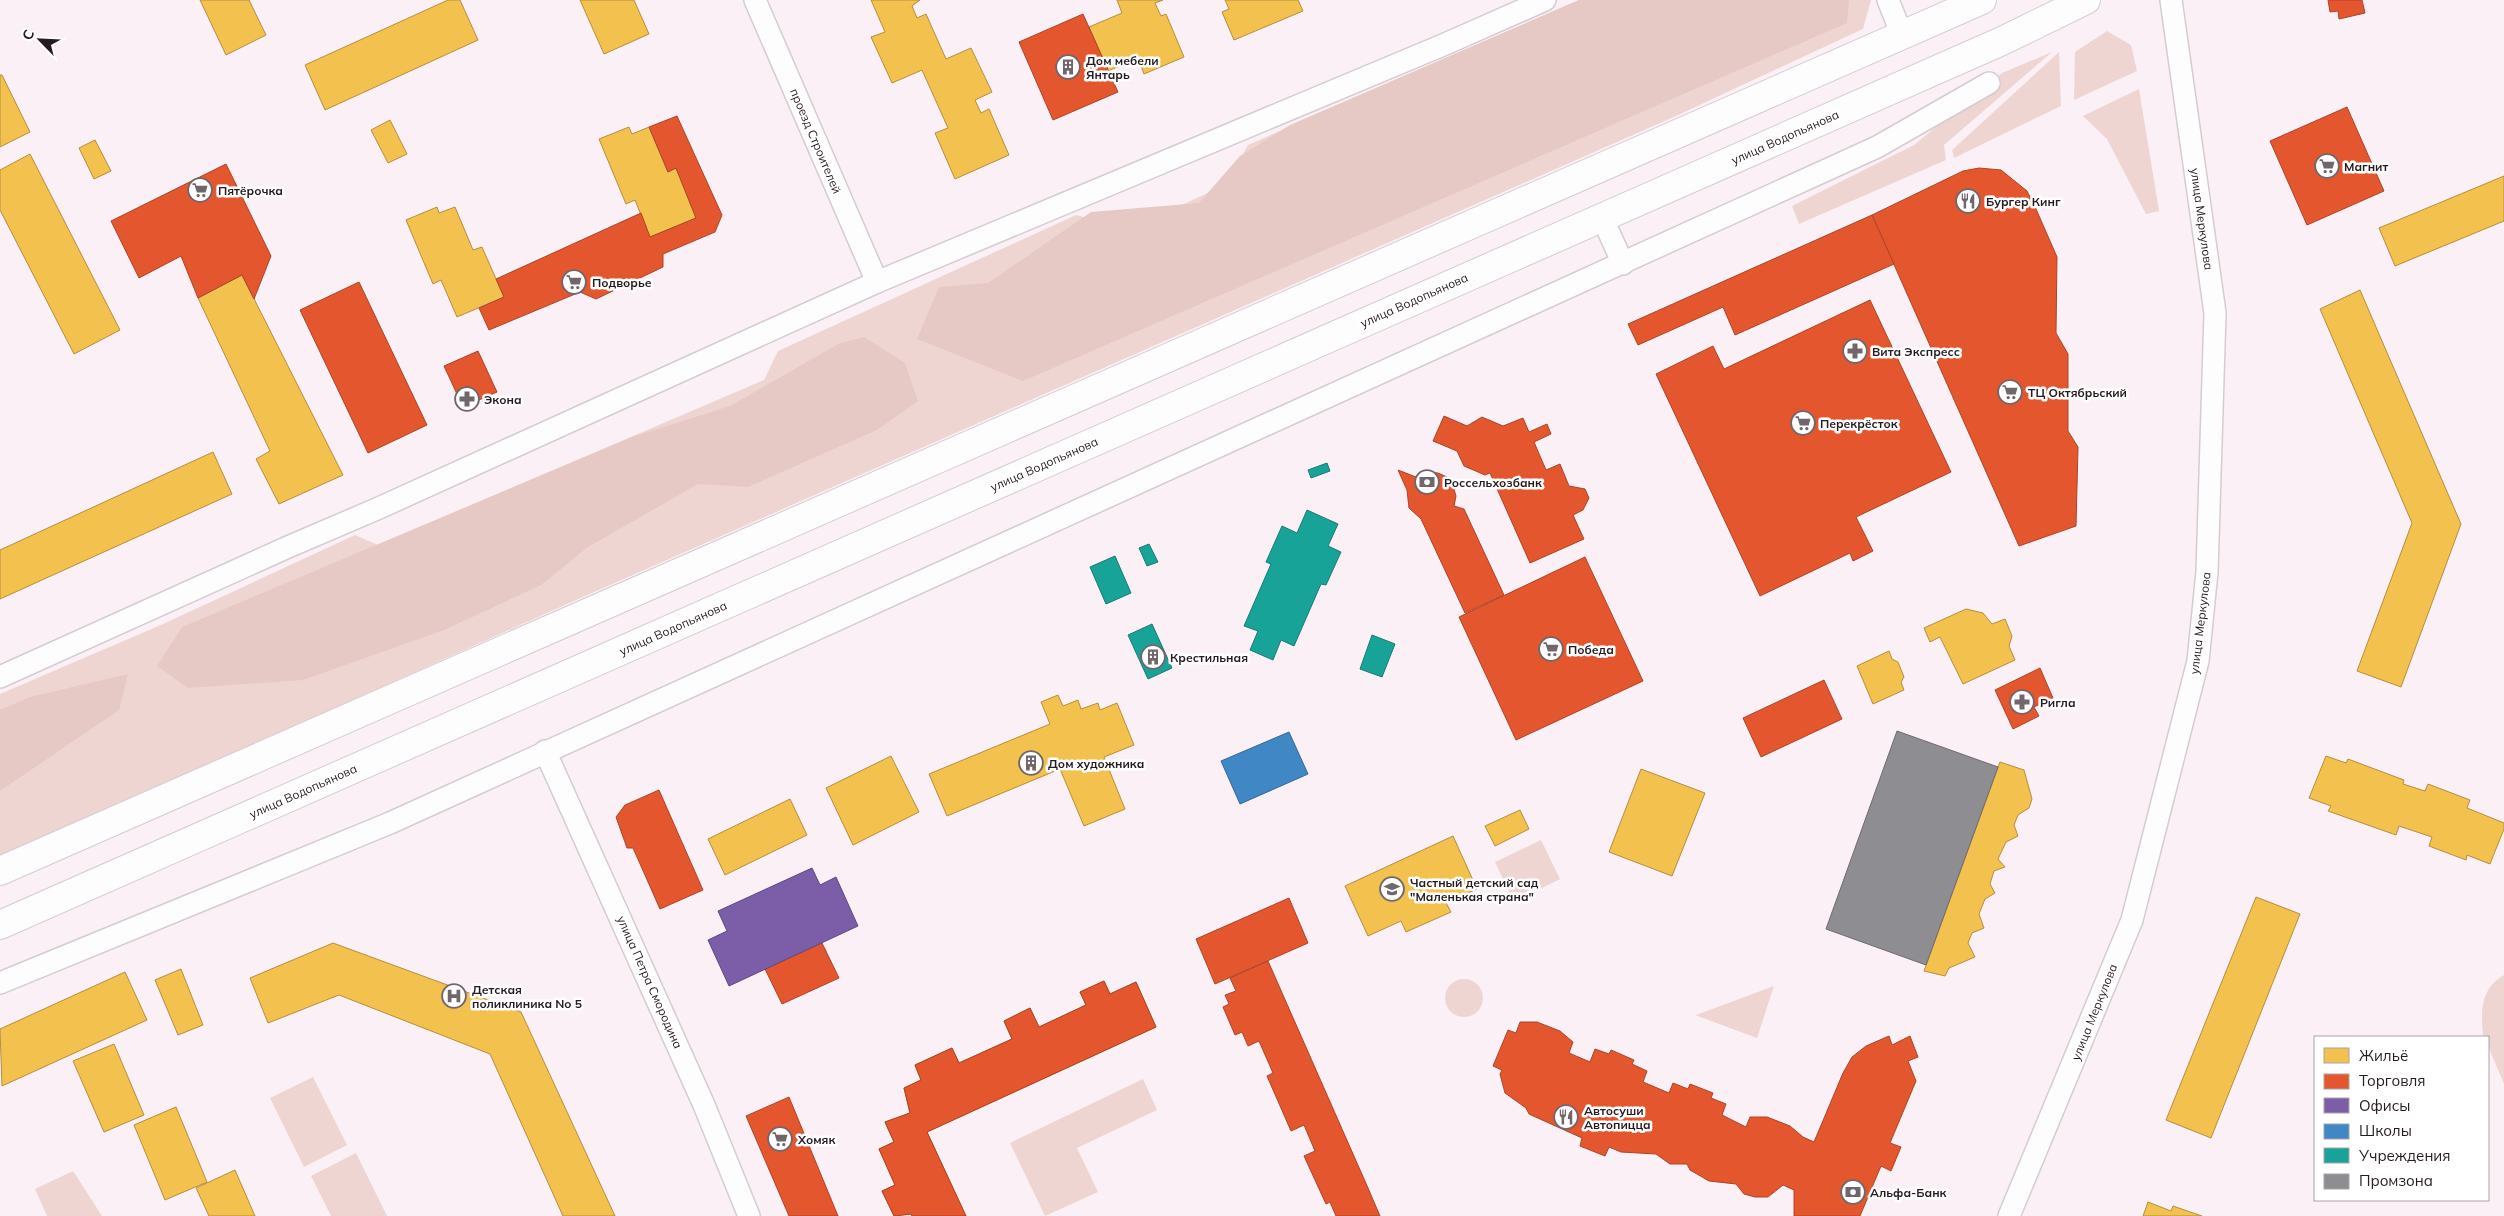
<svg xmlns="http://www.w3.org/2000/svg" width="2504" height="1216" viewBox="0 0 2504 1216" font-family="Mulish,sans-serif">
	<rect width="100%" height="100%" fill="#faf0f6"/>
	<g fill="#eed5d2">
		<polygon points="1579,0 1871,0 1863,29 1676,116 576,600 0,858 0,694 163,624 355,535 378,545 764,380 778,351 1076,215 1130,229 1227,184 1248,145"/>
		<polygon points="2107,31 2131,45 2137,71 2074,100 2075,52"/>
		<polygon points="2052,52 1944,145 1946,160 1799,224 1792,206 1914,145 2002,73"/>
		<polygon points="2059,52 2061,106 1954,158 1952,150"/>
		<polygon points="2139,89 2159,211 2146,214 2107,139 2083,116"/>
		<polygon points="1541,840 1560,879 1514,902 1495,862"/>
		<path d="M 2504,975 L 2504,1084 L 2488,1046 L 2488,1037 L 2483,1035 C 2481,1011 2480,989 2504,975 Z"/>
		<circle cx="1464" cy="998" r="19"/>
		<polygon points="1774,986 1757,1038 1695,1015 1696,1015"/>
		<polygon points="313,1077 347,1145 304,1167 270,1098"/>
		<polygon points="1143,1079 1157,1110 1077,1148 1098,1192 1045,1216 1010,1143"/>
		<polygon points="356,1153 387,1216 331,1216 311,1176"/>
		<polygon points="73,1171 102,1216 47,1216 35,1189"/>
	</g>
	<g fill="#e6c9c4">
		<polygon points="1579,0 1849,0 1847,23 1023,381 917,339 939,287 988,283 1091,212 1199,203 1240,156 1290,125"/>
		<polygon points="864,337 905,363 918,401 877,430 748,487 698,484 588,547 541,585 444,630 303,680 188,688 157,666 182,627 632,437 730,406 838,344"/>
		<polygon points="128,674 119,710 0,791 0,710 30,697"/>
	</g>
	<g fill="#f2c14e" stroke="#b48f40">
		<polygon points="200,0 249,0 266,35 226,55"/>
		<polygon points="448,0 460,0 478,40 325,110 305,65"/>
		<polygon points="580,0 634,0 649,34 604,54"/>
		<polygon points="871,0 920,0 912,6 917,18 926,14 946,59 971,48 992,92 975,100 981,113 989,109 1009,155 955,179 935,133 948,128 922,70 892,83 871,37 885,32"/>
		<polygon points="1117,0 1163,0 1155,3 1161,16 1166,14 1184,57 1144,74 1138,58 1108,71 1089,27 1122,13"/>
		<polygon points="1225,0 1298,0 1303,11 1234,40 1222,12 1229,9"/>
		<polygon points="0,75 2,75 30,132 0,147"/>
		<polygon points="390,120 407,154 388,163 371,130"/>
		<polygon points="629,127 632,134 649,127 668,172 676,168 696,218 650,237 635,200 626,204 599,139"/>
		<polygon points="95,140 111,171 94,179 79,148"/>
		<polygon points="30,154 120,330 74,354 0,210 0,170"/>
		<polygon points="2504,176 2504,221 2395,266 2379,228"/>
		<polygon points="437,207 439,213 455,207 473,250 482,247 504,297 457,317 441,280 433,284 406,220"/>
		<polygon points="242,275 343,475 279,504 256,459 270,451 198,298"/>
		<polygon points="2360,290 2461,524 2401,687 2357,671 2412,523 2320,309"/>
		<polygon points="213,452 232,494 0,599 0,550"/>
		<polygon points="1966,609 1983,613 1992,624 2005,619 2012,636 2009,646 2015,660 1963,684 1940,637 1930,642 1924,628"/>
		<polygon points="1889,651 1892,659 1898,662 1904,677 1901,682 1904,690 1873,704 1857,666"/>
		<polygon points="1058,695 1063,706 1078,700 1081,709 1098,703 1100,710 1117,703 1134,745 1104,757 1125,809 1084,826 1060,769 947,816 929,774 1050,724 1041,702"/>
		<polygon points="891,756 919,812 853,845 826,788"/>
		<polygon points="2326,756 2346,763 2348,759 2404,780 2403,784 2425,791 2428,784 2470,800 2467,808 2504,823 2504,829 2490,864 2467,855 2466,860 2429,846 2432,837 2399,826 2396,835 2328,811 2331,806 2309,798"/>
		<polygon points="2000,762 2024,770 2032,799 2029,808 2018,815 2014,825 2018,836 2006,842 1998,859 2005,867 1994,871 1990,884 1995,893 1985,899 1979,914 1984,928 1972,933 1968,943 1975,957 1949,968 1945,976 1924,971"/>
		<polygon points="1641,769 1705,793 1672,876 1609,852"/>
		<polygon points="790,799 807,835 725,875 708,839"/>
		<polygon points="1520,810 1529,829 1495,846 1485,826"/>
		<polygon points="1453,836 1477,889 1446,903 1451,912 1406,932 1401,921 1368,936 1345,886"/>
		<polygon points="2256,897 2300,914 2211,1138 2166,1120"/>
		<polygon points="333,943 521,1012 615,1216 563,1216 490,1054 339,995 268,1023 250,978"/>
		<polygon points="181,969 203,1025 178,1035 155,980"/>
		<polygon points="125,972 147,1020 2,1086 0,1029"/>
		<polygon points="1104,981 1110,994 1136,982 1156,1027 927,1132 966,1216 912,1216 911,1214 894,1216 882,1191 895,1185 879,1149 894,1142 885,1122 910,1113 904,1088 921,1080 915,1065 952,1048 959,1063 1012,1039 1004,1021 1030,1008 1039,1027 1086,1005 1080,992"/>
		<polygon points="114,1044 144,1115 104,1132 73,1061"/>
		<polygon points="176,1107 207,1182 165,1200 134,1125"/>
		<polygon points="235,1170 255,1216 209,1216 196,1188"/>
		<polygon points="2148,1202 2171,1211 2173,1206 2202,1216 2143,1216"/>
	</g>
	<g fill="#e4572e" stroke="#ab452a">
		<polygon points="2328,0 2362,0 2365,13 2339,19 2338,11 2330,12"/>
		<polygon points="1083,14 1118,92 1053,120 1019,42"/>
		<polygon points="2347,107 2384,191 2307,225 2270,141"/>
		<polygon points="677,116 722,215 715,232 663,254 663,267 596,299 580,292 489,330 479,308 504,297 496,279 641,213 650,237 696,218 676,168 668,172 649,127"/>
		<polygon points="226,164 271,256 254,299 242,275 198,298 181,256 139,278 111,221"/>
		<polygon points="1979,168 2001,170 2027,191 2036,209 2057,257 2056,333 2068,354 2068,431 2078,447 2076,526 2019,546 1872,215 1963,171"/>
		<polygon points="1872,215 1894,264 1735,335 1723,307 1638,345 1628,324"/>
		<polygon points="359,282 427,425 368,453 300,310"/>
		<polygon points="1870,300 1951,472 1856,517 1873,551 1853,561 1850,553 1760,596 1656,374 1713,346 1724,369"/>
		<polygon points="478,351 497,392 463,407 444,366"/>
		<polygon points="1444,416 1467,426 1482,417 1503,426 1523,418 1529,432 1547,424 1551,434 1534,442 1546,470 1560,464 1569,486 1585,489 1589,498 1583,510 1573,515 1584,539 1530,563 1490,473 1485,475 1464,466 1457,451 1433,441"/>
		<polygon points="1398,470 1416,477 1427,472 1438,473 1447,477 1453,486 1456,496 1454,506 1464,509 1504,595 1465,613 1421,519 1409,508 1407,490"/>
		<polygon points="1585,557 1643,681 1516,740 1459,617"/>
		<polygon points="2040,668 2053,698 2034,707 2039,716 2013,729 1995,690"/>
		<polygon points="1824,680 1842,719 1761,757 1743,718"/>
		<polygon points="659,790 703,890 660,909 633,848 627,848 616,817 625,805"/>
		<polygon points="1289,898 1308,943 1215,984 1196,939"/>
		<polygon points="822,943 839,978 782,1004 765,969"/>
		<polygon points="1268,961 1368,1188 1380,1216 1336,1216 1330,1202 1326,1204 1304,1156 1315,1151 1304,1125 1291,1131 1267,1076 1273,1073 1259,1041 1248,1046 1242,1032 1235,1035 1223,1007 1229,1004 1225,995 1236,991 1230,978"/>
		<polygon points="1104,981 1110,994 1136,982 1156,1027 927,1132 966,1216 912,1216 911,1214 894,1216 882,1191 895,1185 879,1149 894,1142 885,1122 910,1113 904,1088 921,1080 915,1065 952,1048 959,1063 1012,1039 1004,1021 1030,1008 1039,1027 1086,1005 1080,992"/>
		<polygon points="1520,1022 1537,1022 1560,1031 1573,1042 1569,1053 1590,1062 1595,1049 1609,1054 1611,1050 1634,1060 1632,1064 1647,1071 1643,1082 1669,1093 1673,1083 1688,1089 1690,1084 1713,1093 1711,1098 1726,1104 1722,1115 1746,1127 1750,1117 1767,1117 1790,1126 1803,1137 1814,1142 1843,1073 1852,1057 1866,1046 1889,1036 1892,1045 1910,1036 1918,1057 1908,1061 1916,1081 1890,1143 1901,1147 1891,1171 1881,1166 1860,1216 1794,1216 1794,1190 1783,1185 1768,1197 1755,1197 1744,1194 1736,1184 1709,1181 1690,1170 1687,1164 1670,1164 1656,1154 1621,1152 1609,1147 1605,1156 1580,1146 1582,1138 1529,1114 1526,1108 1505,1093 1500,1074 1502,1070 1493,1066 1508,1030 1516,1033"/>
		<polygon points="789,1097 838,1216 789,1216 746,1116"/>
	</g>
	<polygon fill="#7b5ea7" stroke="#614a7f" points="812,868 820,885 836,877 858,926 729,986 708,940 727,931 718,911"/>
	<polygon fill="#3f88c5" stroke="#376794" points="1289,732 1308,774 1240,804 1221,761"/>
	<g fill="#17a398" stroke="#1b7a74">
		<polygon points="1327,463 1330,471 1311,478 1308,470"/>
		<polygon points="1307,510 1338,524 1328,546 1341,552 1326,585 1321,584 1294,646 1281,640 1273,660 1250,650 1258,631 1244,626 1271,564 1266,562 1282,526 1297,533"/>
		<polygon points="1149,544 1158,562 1147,566 1139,548"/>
		<polygon points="1115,556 1131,593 1106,604 1090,567"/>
		<polygon points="1152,624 1172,668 1148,679 1128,635"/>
		<polygon points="1372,635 1395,644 1382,677 1360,669"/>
	</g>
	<polygon fill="#8d8d92" stroke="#6e6b70" points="1897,731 1998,767 1926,965 1826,929"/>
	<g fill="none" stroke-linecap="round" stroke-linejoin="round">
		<g stroke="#d5ccd2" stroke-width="24">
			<g id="minor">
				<polyline points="755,0 877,282"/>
				<polyline points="1888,0 1902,35"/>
				<polyline points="1602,217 1623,264"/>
				<polyline points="0,677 288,547 379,508 877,282 1443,45 1545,0"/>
				<polyline points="545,751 704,1105 749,1216"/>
				<polyline points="0,983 390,823 1877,147 1989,83"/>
				<polyline points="2009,1216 2132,920 2198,661 2207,572 2215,313 2171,0"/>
			</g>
		</g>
		<g stroke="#d5ccd2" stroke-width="30">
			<g id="major">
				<polyline points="0,871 1982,0"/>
				<polyline points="0,925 2002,41 2086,0"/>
			</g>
		</g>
		<use href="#minor" stroke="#fefdfe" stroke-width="21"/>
		<use href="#major" stroke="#fefdfe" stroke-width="28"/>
	</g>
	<defs>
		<g id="building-ring" transform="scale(1.25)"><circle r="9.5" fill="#fff" stroke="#70666c" stroke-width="1.5"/><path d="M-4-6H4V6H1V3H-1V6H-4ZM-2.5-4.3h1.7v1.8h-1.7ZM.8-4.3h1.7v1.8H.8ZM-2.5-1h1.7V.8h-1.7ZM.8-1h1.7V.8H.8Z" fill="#70666c"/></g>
		<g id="supermarket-ring" transform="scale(1.25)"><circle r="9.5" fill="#fff" stroke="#70666c" stroke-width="1.5"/><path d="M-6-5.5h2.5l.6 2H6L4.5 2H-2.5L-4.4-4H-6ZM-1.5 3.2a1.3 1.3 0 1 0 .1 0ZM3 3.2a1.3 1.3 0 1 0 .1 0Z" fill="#70666c"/></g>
		<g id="restaurant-ring" transform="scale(1.25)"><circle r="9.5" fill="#fff" stroke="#70666c" stroke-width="1.5"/><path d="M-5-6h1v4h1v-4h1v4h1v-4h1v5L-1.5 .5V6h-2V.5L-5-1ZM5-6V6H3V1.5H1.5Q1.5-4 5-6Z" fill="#70666c"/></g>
		<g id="pharmacy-ring" transform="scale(1.25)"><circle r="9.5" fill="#fff" stroke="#70666c" stroke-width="1.5"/><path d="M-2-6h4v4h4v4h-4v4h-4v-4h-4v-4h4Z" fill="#70666c"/></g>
		<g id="bank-ring" transform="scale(1.25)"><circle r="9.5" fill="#fff" stroke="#70666c" stroke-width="1.5"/><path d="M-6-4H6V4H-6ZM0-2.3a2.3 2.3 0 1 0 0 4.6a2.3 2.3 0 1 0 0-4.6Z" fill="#70666c"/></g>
		<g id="school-ring" transform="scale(1.25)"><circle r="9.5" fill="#fff" stroke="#70666c" stroke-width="1.5"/><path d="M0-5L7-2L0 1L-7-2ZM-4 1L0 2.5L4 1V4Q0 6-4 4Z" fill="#70666c"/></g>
		<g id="hospital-ring" transform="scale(1.25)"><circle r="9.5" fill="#fff" stroke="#70666c" stroke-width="1.5"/><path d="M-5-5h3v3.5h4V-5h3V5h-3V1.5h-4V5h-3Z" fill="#70666c"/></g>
	</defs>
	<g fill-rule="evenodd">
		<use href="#building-ring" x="1068" y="67"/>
		<use href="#supermarket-ring" x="2327" y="166"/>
		<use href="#supermarket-ring" x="200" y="190"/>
		<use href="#restaurant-ring" x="1968" y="201"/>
		<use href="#supermarket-ring" x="574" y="282"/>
		<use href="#pharmacy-ring" x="1855" y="351"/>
		<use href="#supermarket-ring" x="2010" y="392"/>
		<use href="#pharmacy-ring" x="467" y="399"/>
		<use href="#supermarket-ring" x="1803" y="423"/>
		<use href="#bank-ring" x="1427" y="482"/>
		<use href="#supermarket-ring" x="1551" y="649"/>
		<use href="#building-ring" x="1153" y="657"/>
		<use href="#pharmacy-ring" x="2022" y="702"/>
		<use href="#building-ring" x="1031" y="763"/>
		<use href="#school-ring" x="1392" y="889"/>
		<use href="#hospital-ring" x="454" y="996"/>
		<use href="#restaurant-ring" x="1566" y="1117"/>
		<use href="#supermarket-ring" x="780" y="1139"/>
		<use href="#bank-ring" x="1853" y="1192"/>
	</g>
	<g text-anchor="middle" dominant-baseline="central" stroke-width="5" stroke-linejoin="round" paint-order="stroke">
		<g font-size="12" font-weight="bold" fill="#251b21" stroke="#fff" text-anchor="start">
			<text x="1086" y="60">Дом мебели<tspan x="1086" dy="14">Янтарь</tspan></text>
			<text x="2344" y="166">Магнит</text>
			<text x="218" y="190">Пятёрочка</text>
			<text x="1986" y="201">Бургер Кинг</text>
			<text x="592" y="282">Подворье</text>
			<text x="1872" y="351">Вита Экспресс</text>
			<text x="2028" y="392">ТЦ Октябрьский</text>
			<text x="484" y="399">Экона</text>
			<text x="1820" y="423">Перекрёсток</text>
			<text x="1444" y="482">Россельхозбанк</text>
			<text x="1568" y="649">Победа</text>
			<text x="1170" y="657">Крестильная</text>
			<text x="2040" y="702">Ригла</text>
			<text x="1048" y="763">Дом художника</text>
			<text x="1410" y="882">Частный детский сад<tspan x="1410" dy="14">"Маленькая страна"</tspan></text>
			<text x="472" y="989">Детская<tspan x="472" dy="14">поликлиника No 5</tspan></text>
			<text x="1584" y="1110">Автосуши<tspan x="1584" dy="14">Автопицца</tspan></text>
			<text x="798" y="1139">Хомяк</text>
			<text x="1870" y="1192">Альфа-Банк</text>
		</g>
		<g font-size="12" fill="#251b21" stroke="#fff">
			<text transform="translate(1785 137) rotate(-24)">улица Водопьянова</text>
			<text transform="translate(816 141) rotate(67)">проезд Строителей</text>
			<text transform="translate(2202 219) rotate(82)">улица Меркулова</text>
			<text transform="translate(1414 300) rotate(-24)">улица Водопьянова</text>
			<text transform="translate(1044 464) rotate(-24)">улица Водопьянова</text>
			<text transform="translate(2200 623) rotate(-83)">улица Меркулова</text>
			<text transform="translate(673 628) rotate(-24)">улица Водопьянова</text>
			<text transform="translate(303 791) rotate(-24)">улица Водопьянова</text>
			<text transform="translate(650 982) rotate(66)">улица Петра Смородина</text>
			<text transform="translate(2094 1012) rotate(-68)">улица Меркулова</text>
		</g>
	</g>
	<rect x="2314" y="1036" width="175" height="165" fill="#ffffff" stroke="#a8a4a6"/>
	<rect x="2324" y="1048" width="25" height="15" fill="#f2c14e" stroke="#a8a4a6"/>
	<text x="2359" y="1061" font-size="15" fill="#251b21">Жильё</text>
	<rect x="2324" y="1074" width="25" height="15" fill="#e4572e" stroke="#a8a4a6"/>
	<text x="2359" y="1086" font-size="15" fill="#251b21">Торговля</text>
	<rect x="2324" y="1098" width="25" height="15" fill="#7b5ea7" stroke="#a8a4a6"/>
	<text x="2359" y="1111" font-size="15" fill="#251b21">Офисы</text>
	<rect x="2324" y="1124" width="25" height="15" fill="#3f88c5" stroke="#a8a4a6"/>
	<text x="2359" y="1136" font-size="15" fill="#251b21">Школы</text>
	<rect x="2324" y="1148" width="25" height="15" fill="#17a398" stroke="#a8a4a6"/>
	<text x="2359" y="1161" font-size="15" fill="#251b21">Учреждения</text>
	<rect x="2324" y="1174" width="25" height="15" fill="#8d8d92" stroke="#a8a4a6"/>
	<text x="2359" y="1186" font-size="15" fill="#251b21">Промзона</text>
	<g transform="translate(40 40) rotate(294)" stroke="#ffffff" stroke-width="4" paint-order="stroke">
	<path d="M0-4L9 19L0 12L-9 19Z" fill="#251b21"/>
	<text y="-8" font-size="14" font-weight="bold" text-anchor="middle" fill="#251b21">С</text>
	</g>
</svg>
